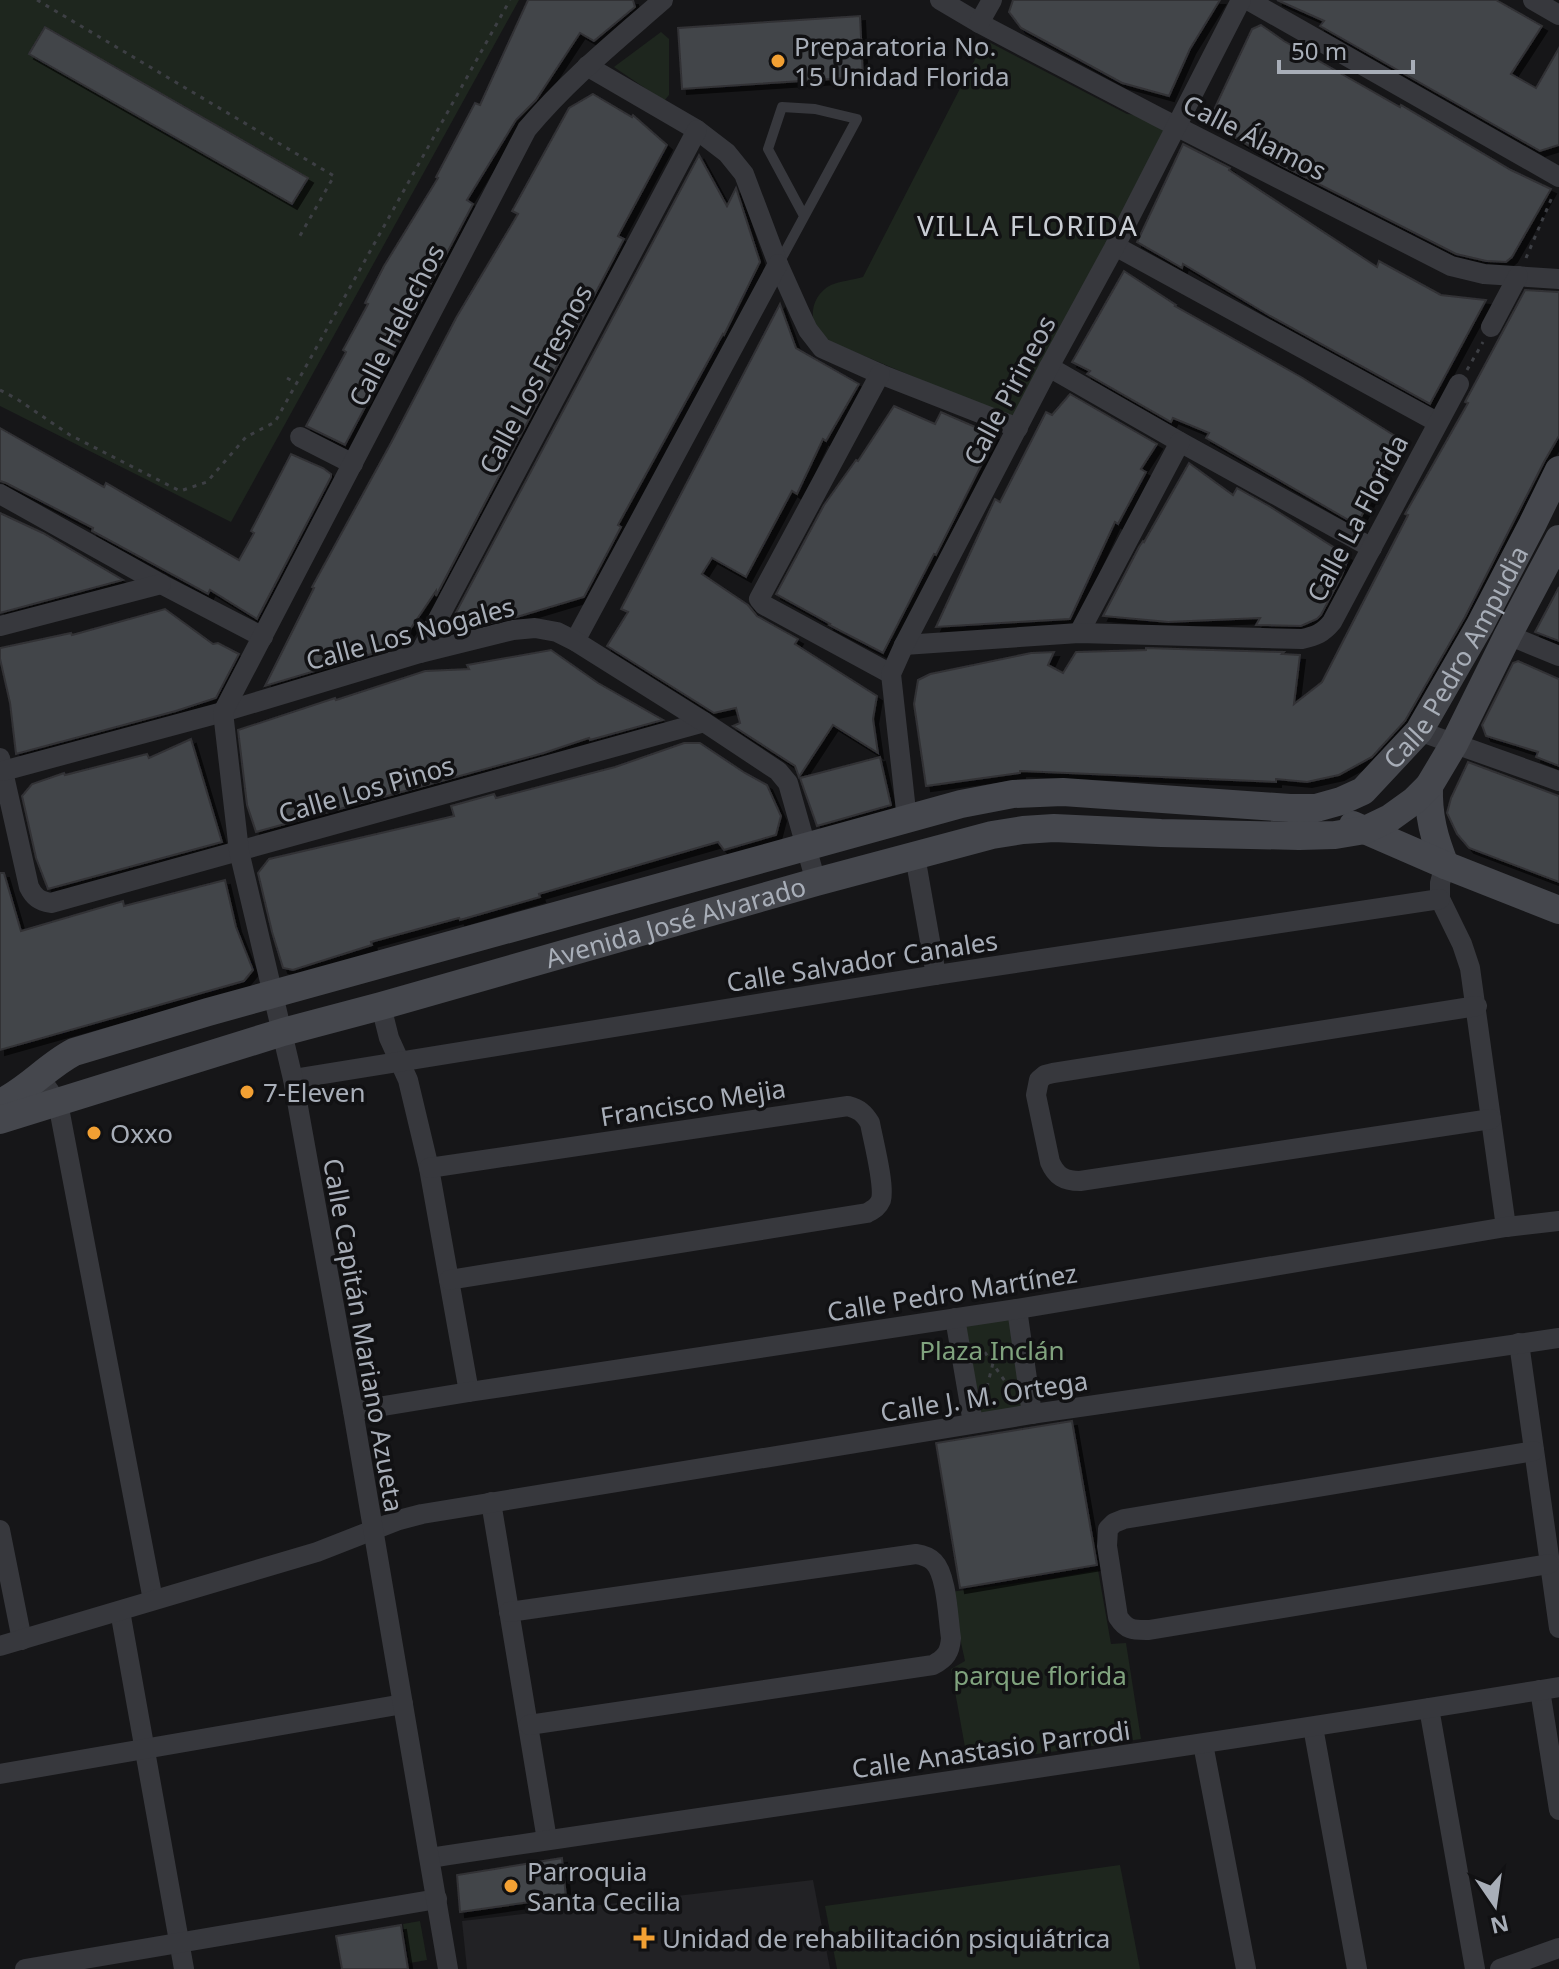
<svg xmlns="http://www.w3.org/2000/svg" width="1559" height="1969" viewBox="0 0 1559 1969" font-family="'Noto Sans',sans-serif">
	<defs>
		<filter id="shadow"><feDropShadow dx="5" dy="5" stdDeviation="0" flood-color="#0009"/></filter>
	</defs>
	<rect width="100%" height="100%" fill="#161618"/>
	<polygon fill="#222225" points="813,1880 830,1969 467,1969 462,1921"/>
	<g fill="#1e261e">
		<polygon points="0,0 519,0 231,522 0,406"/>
		<polygon points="661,32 669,39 669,95 664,101 614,67"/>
		<path d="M 985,40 L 1127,114 L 1158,117 L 1166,126 L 1019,414 L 1007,416 L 831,342 C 828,339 824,337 821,334 C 806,318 813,294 831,285 C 840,281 853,280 863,277 Z"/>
		<polygon points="1017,1309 1032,1414 973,1423 955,1318"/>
		<polygon points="1098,1570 1111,1644 1126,1643 1141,1739 968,1764 951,1669 965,1661 950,1592 1049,1579"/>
		<polygon points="1120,1865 1140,1969 837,1969 825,1906"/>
		<polygon points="420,1921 427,1960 410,1963 403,1924"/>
	</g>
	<g fill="#424448" stroke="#303034" stroke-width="2" filter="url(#shadow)">
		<polygon points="528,0 633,0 635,7 594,41 580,33 536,100 516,120 467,200 473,204 345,445 306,426 346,352 343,350 368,304 365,303 384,266 438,178 436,177 475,103 480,105"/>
		<polygon points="1013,0 1220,0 1190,49 1169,96 1122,83 1021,28 1009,12"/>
		<polygon points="1277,0 1496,0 1542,26 1511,74 1536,88 1559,48 1559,145 1540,151 1320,26 1324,21"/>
		<polygon points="860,16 863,77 682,89 678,28"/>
		<polygon points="1261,25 1284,41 1400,107 1401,105 1511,170 1551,189 1512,257 1506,262 1486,261 1456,254 1277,163 1213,124 1212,114 1252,29"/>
		<polygon points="45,27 308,178 292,204 29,54"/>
		<polygon points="593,94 632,117 633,115 667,145 618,236 624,239 436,596 436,591 399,646 265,686 314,588 312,587 392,441 456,318 518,214 512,211 569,108"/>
		<polygon points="1183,144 1230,168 1229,170 1377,267 1379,261 1441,295 1486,300 1430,404 1270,316 1183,264 1182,268 1137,242"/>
		<polygon points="699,155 727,206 736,188 760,262 724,335 723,334 618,525 621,527 584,597 517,617 445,633"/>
		<polygon points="1124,271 1176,305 1175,306 1301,377 1400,439 1357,525 1206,438 1209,433 1173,418 1171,422 1087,374 1090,371 1072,362"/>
		<polygon points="1525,290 1559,292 1559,436 1544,462 1465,617 1405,721 1372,757 1339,775 1307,782 1276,779 1276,782 1020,771 1020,773 926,786 914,704 918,680 930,674 1031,653 1054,652 1048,665 1063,673 1076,652 1146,650 1146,648 1284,652 1282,654 1300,655 1294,704 1322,682 1408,515 1405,514 1468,403 1465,402"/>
		<polygon points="780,304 796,348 859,384 826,441 823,439 797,494 792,491 746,577 712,558 702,574 748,605 757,616 798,639 795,644 877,696 873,719 878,753 833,725 799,777 795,766 733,726 740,723 736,708 714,713 607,646 628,612 621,609"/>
		<polygon points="1070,394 1157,444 1141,469 1146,472 1118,524 1115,522 1070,619 936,627 995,499 1000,502 1046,412 1052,415"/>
		<polygon points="894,406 935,424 941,412 996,436 936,555 934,554 883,653 829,625 830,624 776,594 824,505 856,460 858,461"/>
		<polygon points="0,428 104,487 106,483 239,560 254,533 251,531 291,454 323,468 331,474 331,477 257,619 210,590 208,594 92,531 93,528 6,483 0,481"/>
		<polygon points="1189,463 1233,495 1237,488 1269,506 1349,557 1341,577 1321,615 1317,619 1301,626 1256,625 1260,618 1168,622 1103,616 1139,547 1143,541 1144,542"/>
		<polygon points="0,513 43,533 123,580 0,613"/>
		<polygon points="1559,587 1559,641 1535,632"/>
		<polygon points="165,609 213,644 218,643 239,654 216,698 176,711 16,754 10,703 0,659 0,648 71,633 72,635"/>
		<polygon points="551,650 598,683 663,720 590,740 589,738 544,753 256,832 247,805 238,730 335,698 336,700 425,671 469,669 467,665"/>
		<polygon points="1518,661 1559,679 1559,766 1536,757 1538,752 1486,736 1482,725 1513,663"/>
		<polygon points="191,739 222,842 48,889 36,858 22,796 32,784 64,773 65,775 147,754 149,758"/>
		<polygon points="684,743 700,743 745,773 767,785 781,816 776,835 724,850 718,842 539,894 540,897 460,920 459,918 371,942 372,945 293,970 283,968 272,932 258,873 269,859 454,816 451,806 494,794 496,798 615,767"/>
		<polygon points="880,757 891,805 817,826 800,778"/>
		<polygon points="1468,762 1559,796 1559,882 1469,848 1457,834 1447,813 1451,798"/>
		<polygon points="0,873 4,873 21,931 123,901 124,906 225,880 236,927 253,970 244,981 0,1050"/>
		<polygon points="1072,1421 1097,1565 960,1588 936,1443"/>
		<polygon points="562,1858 566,1897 460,1912 457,1875"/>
		<polygon points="401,1925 408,1969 342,1969 336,1936"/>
	</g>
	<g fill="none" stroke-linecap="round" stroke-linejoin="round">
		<g stroke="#3d3f44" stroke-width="3" stroke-dasharray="4 6" stroke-linecap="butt">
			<polyline points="37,0 334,176 297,241"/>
			<polyline points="1526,258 1553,195"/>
			<polyline points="1467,370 1483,342"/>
			<polyline points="287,378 296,383"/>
			<polyline points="0,390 17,399 70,435 180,491 207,482 246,437 275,422 510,0"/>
			<polyline points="979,1344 1007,1384"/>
			<polyline points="987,1387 993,1363 1002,1341"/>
		</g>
		<polyline stroke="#37383d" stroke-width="10" points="779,263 857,119 815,109 782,107 768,149 804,216"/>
		<g stroke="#37383d" stroke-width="20">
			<polyline points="940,0 979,23 1158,117 1451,266 1484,274 1559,279"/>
			<polyline points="1248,0 1559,177"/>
			<polyline points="1533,0 1559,15"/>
			<polyline points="979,23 992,0"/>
			<polyline points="587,66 697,130 727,153 744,174 778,264 800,313 808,330 822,348 880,374 1018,428"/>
			<polyline points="1115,246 1437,422"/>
			<polyline points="1491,327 1518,276"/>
			<polyline points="1049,367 1180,442 1372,548"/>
			<polyline points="880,374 759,599 764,605 891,674"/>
			<polyline points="300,437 353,464"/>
			<polyline points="0,494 161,584 263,637"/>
			<polyline points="0,626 161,584"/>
			<polyline points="1079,633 1180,442"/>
			<polyline points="1508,635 1559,656"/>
			<polyline points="575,641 778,264"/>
			<path d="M 904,645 L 1079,633 L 1302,639 C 1316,636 1323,633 1332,622 L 1459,384"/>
			<polyline points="420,653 697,130"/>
			<polyline points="1419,731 1559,781"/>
			<path d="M 0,758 L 29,887 C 34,897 39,901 51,903 L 704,722"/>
			<polyline points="3,771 223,712 420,653 513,630 535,628 557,632 575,641 704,722 778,771 788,783 816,882"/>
			<polyline points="907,820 891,674 904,645 1049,367 1115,246 1241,0"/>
			<polyline points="915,856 936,975"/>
			<polyline points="1445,865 1440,883 1440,899 1462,944 1470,968 1506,1227"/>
			<polyline points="381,1006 389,1038 408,1080 429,1168 469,1392"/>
			<path d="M 1477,1006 L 1053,1073 L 1045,1075 L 1039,1080 L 1036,1095 L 1050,1162 C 1056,1176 1064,1181 1080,1181 L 1491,1119"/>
			<polyline points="40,1078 58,1103 153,1600"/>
			<polyline points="293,1079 936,975 1440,899"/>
			<path d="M 429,1168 L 848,1106 C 859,1109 864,1113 870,1123 C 873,1140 885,1185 881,1200 C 878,1207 874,1209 867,1213 L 449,1280"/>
			<polyline points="1017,1309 1032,1414"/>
			<polyline points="955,1318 973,1423"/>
			<polyline points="1519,1343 1559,1628"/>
			<polyline points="353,1411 469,1392 1017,1309 1506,1227 1559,1221"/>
			<path d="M 1534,1451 L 1124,1519 L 1114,1523 L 1108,1529 L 1107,1546 L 1118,1617 C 1127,1631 1134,1630 1149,1630 L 1549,1564"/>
			<polyline points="491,1502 547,1840"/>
			<polyline points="0,1530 22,1640"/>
			<polyline points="120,1611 184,1969"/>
			<path d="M 509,1612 L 916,1554 C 923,1555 929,1557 934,1562 C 947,1575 948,1619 951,1638 C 950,1652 946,1658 933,1665 L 529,1725"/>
			<polyline points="0,1646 317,1552 399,1520 422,1514 1032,1414 1559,1338"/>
			<polyline points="1540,1690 1559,1810"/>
			<polyline points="1429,1708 1475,1969"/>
			<polyline points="1313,1727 1357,1969"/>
			<polyline points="1203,1744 1246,1969"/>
			<polyline points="0,1774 403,1704"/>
			<path d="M 430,1858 C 806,1801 1183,1749 1559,1687"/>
			<polyline points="25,1969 437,1899"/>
			<path d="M 448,1969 L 353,1411 L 293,1079 L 239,851 L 223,712 L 527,129 C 569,79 615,42 663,0"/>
			<polyline points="1500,1969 1559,1948"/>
		</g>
		<g stroke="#45474d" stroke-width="28">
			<path d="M 1429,786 C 1428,815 1434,838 1445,865"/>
			<polyline points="1353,825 1445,865 1559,910"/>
			<path id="s1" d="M 0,1103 C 28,1090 47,1066 74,1052 L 208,1012 L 961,804 L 1013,794 L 1063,792 L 1290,808 L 1316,808 L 1341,801 L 1363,791 L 1419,731 L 1480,625 L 1532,525 L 1559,470"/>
			<path id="s2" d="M 0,1120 L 283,1032 L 381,1006 L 816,882 L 992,835 L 1023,830 L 1054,828 L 1161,833 L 1299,836 L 1335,835 L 1365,830 L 1390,818 L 1415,800 L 1429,786 L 1454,744 L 1508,635 L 1559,539"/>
		</g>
	</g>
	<g fill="#f2a033" stroke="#111113" stroke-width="3">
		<circle cx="778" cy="61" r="8"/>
		<circle cx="247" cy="1092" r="8"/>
		<circle cx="94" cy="1133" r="8"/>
		<circle cx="511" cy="1886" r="8"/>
		<path d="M640 1926h8v8h8v8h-8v8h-8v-8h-8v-8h8z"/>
	</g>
	<g text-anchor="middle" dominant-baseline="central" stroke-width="7" stroke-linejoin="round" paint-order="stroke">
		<g font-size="26" fill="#a8aeb8" stroke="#111113" text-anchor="start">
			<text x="794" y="46">Preparatoria No.<tspan x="794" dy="30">15 Unidad Florida</tspan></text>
			<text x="263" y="1092">7-Eleven</text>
			<text x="110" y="1133">Oxxo</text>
			<text x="527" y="1871">Parroquia<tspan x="527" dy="30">Santa Cecilia</tspan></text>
			<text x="662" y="1938">Unidad de rehabilitación psiquiátrica</text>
		</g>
		<g font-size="26" fill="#a8aeb8" stroke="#111113">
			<text transform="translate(1255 137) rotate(27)">Calle Álamos</text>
			<text transform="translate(396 325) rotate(-63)">Calle Helechos</text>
			<text transform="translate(535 379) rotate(-62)">Calle Los Fresnos</text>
			<text transform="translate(1009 390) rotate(-62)">Calle Pirineos</text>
			<text transform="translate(1357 518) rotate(-62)">Calle La Florida</text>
			<text transform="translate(410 633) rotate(-15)">Calle Los Nogales</text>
			<text stroke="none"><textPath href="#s1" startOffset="1582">Calle Pedro Ampudia</textPath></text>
			<text transform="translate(366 789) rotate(-16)">Calle Los Pinos</text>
			<text stroke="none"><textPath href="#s2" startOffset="704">Avenida José Alvarado</textPath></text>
			<text transform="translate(862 961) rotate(-9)">Calle Salvador Canales</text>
			<text transform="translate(693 1102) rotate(-9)">Francisco Mejia</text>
			<text transform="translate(952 1292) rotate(-9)">Calle Pedro Martínez</text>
			<text transform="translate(364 1335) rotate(80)">Calle Capitán Mariano Azueta</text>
			<text transform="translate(984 1396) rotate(-9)">Calle J. M. Ortega</text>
			<text transform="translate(991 1749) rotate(-8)">Calle Anastasio Parrodi</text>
		</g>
		<g font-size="26" fill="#80a37e" stroke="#111113">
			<text x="992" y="1350">Plaza Inclán</text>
			<text x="1040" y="1675">parque florida</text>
		</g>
		<g font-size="28" letter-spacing="2" fill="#c9cdd4" stroke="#111113">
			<text x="1028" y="225">VILLA FLORIDA</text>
		</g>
	</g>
	<g transform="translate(1495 1905) rotate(167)" stroke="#111113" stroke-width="6" paint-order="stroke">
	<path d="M0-6L14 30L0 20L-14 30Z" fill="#a8aeb8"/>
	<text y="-12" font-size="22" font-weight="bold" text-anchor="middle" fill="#a8aeb8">N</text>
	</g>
	<path d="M1279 60v12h134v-12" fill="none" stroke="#a8aeb8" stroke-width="4"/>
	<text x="1291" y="60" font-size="24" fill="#a8aeb8" stroke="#111113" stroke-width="6" paint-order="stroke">50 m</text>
</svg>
